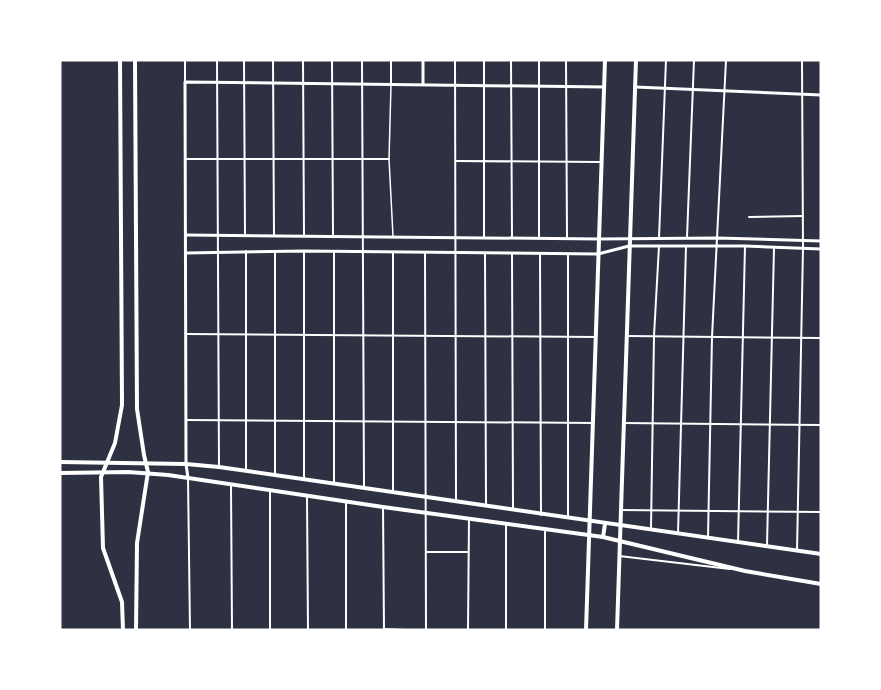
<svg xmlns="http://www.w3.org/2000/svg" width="881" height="690" viewBox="0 0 881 690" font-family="'Roboto Serif',serif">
	<rect width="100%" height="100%" fill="#2d3142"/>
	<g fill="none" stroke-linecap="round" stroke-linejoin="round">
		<polyline stroke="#fff" stroke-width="1.5" points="391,85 389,159 393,236"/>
		<g stroke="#fff" stroke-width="2">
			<polyline points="185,60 185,82"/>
			<polyline points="217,60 219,467"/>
			<polyline points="244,60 245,236"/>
			<polyline points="273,60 274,236"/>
			<polyline points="303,60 304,236"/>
			<polyline points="332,60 333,236"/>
			<polyline points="362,60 364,487"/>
			<polyline points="391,60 391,84"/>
			<polyline points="455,60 456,500"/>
			<polyline points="511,60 512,238"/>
			<polyline points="566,60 567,238"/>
			<polyline points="186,159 389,159"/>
			<polyline points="456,161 600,162"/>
			<polyline points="749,217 803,216"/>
			<polyline points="484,237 484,60"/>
			<polyline points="539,237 539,60"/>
			<polyline points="687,237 694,60"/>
			<polyline points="659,238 666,60"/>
			<polyline points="334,252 334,483"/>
			<polyline points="425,253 426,630"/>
			<polyline points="485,254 486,504"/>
			<polyline points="512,254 513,509"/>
			<polyline points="540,254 541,515"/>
			<polyline points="568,254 568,518"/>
			<polyline points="186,334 595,337"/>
			<polyline points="628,336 821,338"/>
			<polyline points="187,420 593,423"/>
			<polyline points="623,423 821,425"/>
			<polyline points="246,470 246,251"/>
			<polyline points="275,474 275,251"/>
			<polyline points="188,478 190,630"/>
			<polyline points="304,479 304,251"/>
			<polyline points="231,486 232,630"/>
			<polyline points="270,491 270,630"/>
			<polyline points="393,493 393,253"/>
			<polyline points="307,496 308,630"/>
			<polyline points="383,507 384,630"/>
			<polyline points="620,510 821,512"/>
			<polyline points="506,525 506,630"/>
			<polyline points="651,528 654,336 659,246"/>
			<polyline points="545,529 545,630"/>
			<polyline points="678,534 686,246"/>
			<polyline points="708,537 712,337 726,60"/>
			<polyline points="738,543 745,246"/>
			<polyline points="767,545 774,248"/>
			<polyline points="797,551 803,248 802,60"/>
			<polyline points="426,552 468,552"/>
			<polyline points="619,556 730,569"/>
			<polyline points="384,629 405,630"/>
			<polyline points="346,630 346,501"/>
			<polyline points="448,630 468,630"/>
			<polyline points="468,630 469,518"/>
		</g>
		<g stroke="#fff" stroke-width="3">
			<polyline points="423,60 423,84"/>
			<polyline points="635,87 821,95"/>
			<polyline points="186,235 599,239 717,238 821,241"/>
			<polyline points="186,253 304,251 598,254 629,246 745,246 821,249"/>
			<polyline points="188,478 186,464 185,82 604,87"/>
		</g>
		<g stroke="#fff" stroke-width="4">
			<polyline points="120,60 122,405 115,443 101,477 103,548 122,602 123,630"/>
			<polyline points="135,60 137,409 144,455 148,472 137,543 136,630"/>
			<polyline points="60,462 186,464 219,467 821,554"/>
			<polyline points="60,473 128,472 168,475 383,507 603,537 745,571 821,584"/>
			<polyline points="603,537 605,524"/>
			<polyline points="586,630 605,60"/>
			<polyline points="617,630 636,60"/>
		</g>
	</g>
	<rect width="881" height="690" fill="none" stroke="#ffffff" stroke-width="123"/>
</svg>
